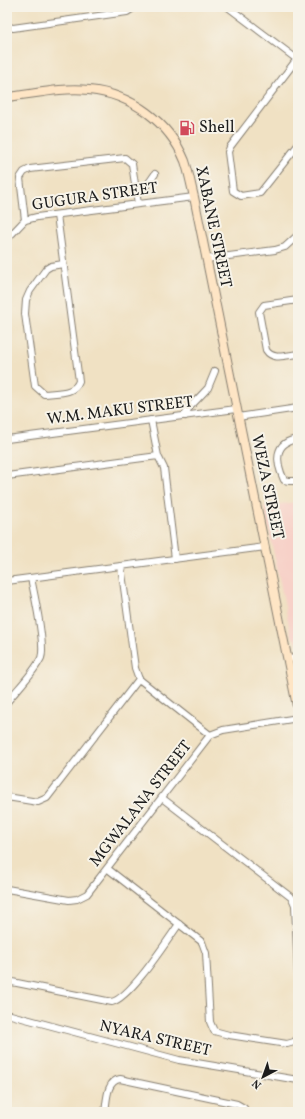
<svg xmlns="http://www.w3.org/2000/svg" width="305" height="1119" viewBox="0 0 305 1119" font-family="Vollkorn,serif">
	<rect width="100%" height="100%" fill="#f7f3e8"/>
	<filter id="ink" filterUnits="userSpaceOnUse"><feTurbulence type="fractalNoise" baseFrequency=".025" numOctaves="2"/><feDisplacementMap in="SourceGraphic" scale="8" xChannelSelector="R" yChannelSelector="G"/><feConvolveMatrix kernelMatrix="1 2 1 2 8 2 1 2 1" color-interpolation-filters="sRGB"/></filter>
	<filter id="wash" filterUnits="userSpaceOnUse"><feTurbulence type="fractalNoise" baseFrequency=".012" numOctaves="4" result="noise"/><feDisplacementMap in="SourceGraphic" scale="16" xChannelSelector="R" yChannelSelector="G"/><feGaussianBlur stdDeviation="0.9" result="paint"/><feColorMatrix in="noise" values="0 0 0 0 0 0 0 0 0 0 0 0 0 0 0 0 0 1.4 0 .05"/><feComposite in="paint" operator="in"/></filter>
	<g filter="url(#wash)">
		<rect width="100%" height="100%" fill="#f0e1c3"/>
		<polygon fill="#f7d1c8" points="298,502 298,644 291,635 264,506"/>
	</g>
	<g filter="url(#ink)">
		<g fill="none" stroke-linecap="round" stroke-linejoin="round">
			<g stroke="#867e70" stroke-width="8">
				<g id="street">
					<polyline points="228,7 298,60"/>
					<polyline points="7,26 13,28 127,12 135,7"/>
					<polyline points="297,59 230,147 228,152 233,191 241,196 260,193 298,145"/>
					<polyline points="136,194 148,184 155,174"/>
					<path d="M 57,215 L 79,381 C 74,395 56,392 44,394 L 35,386 L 25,314 L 26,300 L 30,291 L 46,269 L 51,266 L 63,264"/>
					<polyline points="25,220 20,178 24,172 30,169 125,158 132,164 138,204"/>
					<polyline points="7,239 25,220 37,217 194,197"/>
					<polyline points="206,259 275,250 285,247 298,235"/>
					<path d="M 298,300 L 264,305 L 259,312 L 266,350 C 273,361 287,355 298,354"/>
					<polyline points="185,416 188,409 208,388 215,371"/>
					<polyline points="238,417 298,408"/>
					<polyline points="151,420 158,456"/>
					<polyline points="7,439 236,409"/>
					<path d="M 298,439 C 274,442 275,461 284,480 L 289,481 L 298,481"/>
					<polyline points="7,476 158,456 164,468 175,559"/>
					<polyline points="121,566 135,668 139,679 210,735"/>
					<polyline points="7,581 265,547"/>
					<polyline points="288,659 298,658"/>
					<path d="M 7,702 C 18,688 33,674 41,658 C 46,646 34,593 31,578"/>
					<polyline points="7,797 38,802 47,798 139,679"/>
					<polyline points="162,798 292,898 295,905 298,975"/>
					<polyline points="108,869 202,942 206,953 210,1022 214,1031 229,1035 287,1044 294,1042 298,1038"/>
					<polyline points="7,889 69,900 77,899 87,894 210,735 223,730 298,718"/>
					<path d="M 7,981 L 112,1002 C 131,997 166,942 179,924"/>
					<polyline points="7,1014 179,1060 298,1080"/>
					<path d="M 105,1112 C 107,1101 106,1081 120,1079 L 237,1104 L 244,1108 L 246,1112"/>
				</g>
			</g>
			<g stroke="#867e70" stroke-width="10">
				<path id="secondary" d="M 7,97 C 34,94 62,87 89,90 C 131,94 169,122 185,161 C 189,173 191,185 194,197 L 298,711"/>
			</g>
			<use href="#street" stroke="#fff" stroke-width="6"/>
			<use href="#secondary" stroke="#fee5c5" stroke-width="8"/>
		</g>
	</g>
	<defs>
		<g id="fuel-bare" transform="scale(1.2)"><path d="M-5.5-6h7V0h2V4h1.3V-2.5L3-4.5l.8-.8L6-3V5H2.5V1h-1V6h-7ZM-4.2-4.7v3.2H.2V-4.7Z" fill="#d1495b" stroke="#f7f3e8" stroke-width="2.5" paint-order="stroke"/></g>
	</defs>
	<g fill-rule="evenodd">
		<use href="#fuel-bare" x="187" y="128"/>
	</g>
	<g text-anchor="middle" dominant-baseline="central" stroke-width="4" stroke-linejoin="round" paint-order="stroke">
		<g font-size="16" fill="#1c1c1c" stroke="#f7f3e8" text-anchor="start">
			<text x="199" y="128">Shell</text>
		</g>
		<g font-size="16" fill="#1c1c1c" stroke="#f7f3e8">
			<text transform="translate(95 197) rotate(-8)">GUGURA STREET</text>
			<text transform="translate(213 227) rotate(78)">XABANE STREET</text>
			<text transform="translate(120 411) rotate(-7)">W.M. MAKU STREET</text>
			<text transform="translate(267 487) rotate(78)">WEZA STREET</text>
			<text transform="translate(141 804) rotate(-52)">MGWALANA STREET</text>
			<text transform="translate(155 1039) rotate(13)">NYARA STREET</text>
		</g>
	</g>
	<rect width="305" height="1119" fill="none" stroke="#f7f3e8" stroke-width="24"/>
	<g transform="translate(263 1077) rotate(221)" stroke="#f7f3e8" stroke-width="3" paint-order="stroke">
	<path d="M0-3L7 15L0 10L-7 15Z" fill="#1c1c1c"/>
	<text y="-6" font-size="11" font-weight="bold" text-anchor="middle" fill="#1c1c1c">N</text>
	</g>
</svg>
